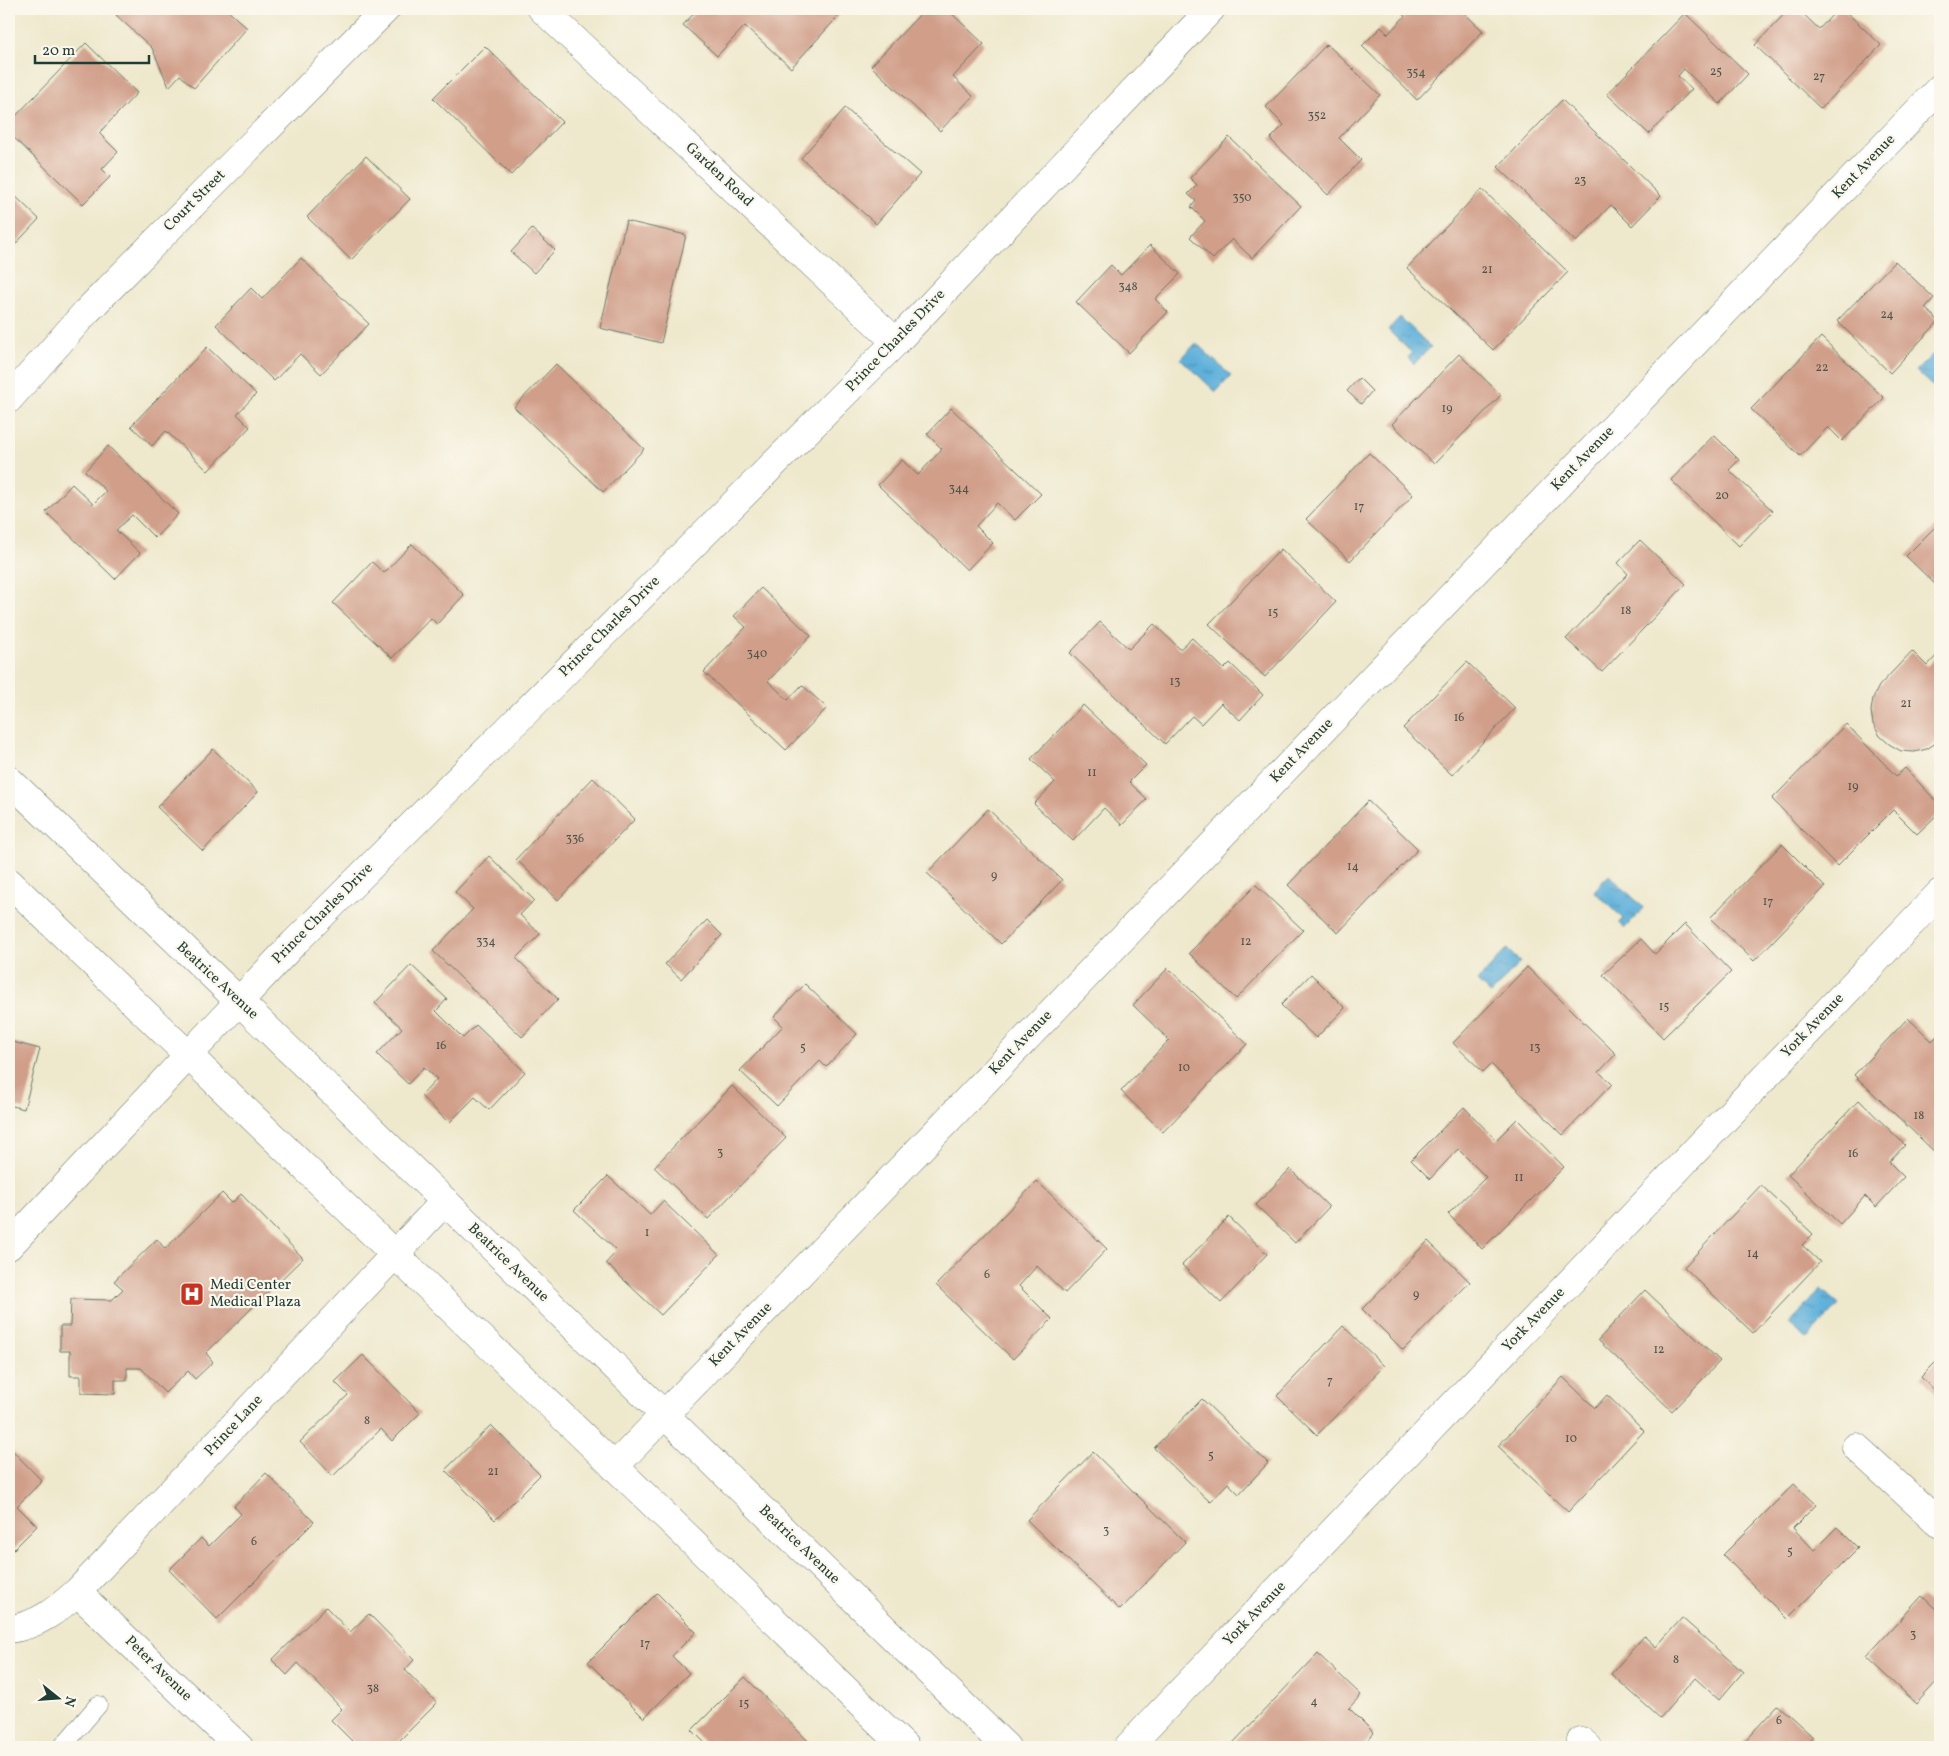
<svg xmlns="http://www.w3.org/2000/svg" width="1949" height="1756" viewBox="0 0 1949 1756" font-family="Vollkorn,serif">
	<defs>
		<pattern id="water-ripples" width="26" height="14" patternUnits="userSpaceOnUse" patternTransform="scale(1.25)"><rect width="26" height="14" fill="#5fb0da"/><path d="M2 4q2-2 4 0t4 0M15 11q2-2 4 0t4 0" fill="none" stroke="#4e90b2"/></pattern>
	</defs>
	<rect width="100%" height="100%" fill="#fbf7ec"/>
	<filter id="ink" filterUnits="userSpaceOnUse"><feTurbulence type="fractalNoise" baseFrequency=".02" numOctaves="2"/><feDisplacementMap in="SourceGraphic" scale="10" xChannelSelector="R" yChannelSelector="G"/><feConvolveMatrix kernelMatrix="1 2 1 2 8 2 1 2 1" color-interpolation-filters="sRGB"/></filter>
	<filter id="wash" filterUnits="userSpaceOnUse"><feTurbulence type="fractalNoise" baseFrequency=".0096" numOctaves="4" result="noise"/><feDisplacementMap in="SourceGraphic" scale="20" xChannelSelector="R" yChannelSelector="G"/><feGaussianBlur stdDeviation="1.12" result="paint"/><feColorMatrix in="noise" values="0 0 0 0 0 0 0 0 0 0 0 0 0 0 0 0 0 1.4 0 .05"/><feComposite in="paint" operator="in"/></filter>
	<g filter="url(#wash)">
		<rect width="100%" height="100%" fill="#eee8cc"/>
		<g fill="url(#water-ripples)" stroke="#3f7687">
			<polygon points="1400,317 1431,347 1414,364 1408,358 1412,353 1388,330"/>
			<polygon points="1196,343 1231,376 1216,392 1181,359"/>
			<polygon points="1940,347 1940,378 1932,386 1916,371"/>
			<polygon points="1609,875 1644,908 1625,928 1619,923 1623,918 1594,891"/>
			<polygon points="1507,949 1520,962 1491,994 1477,981"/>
			<polygon points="1821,1289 1839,1305 1807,1339 1789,1324"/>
		</g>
		<g id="blocks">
			<g fill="#d09e89">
				<polygon points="122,9 226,9 247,28 194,88 180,75 169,87 152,48 116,15"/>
				<polygon points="698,9 845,9 791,68 745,26 717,56 683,25"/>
				<polygon points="925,9 947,9 984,44 953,77 973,96 940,131 871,66"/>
				<polygon points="1397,9 1460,9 1483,31 1417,100 1362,46 1381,27 1388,34 1405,16"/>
				<polygon points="1789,9 1798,9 1819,29 1838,9 1843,9 1881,45 1821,109 1755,45"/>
				<polygon points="1685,13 1748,74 1720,104 1684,69 1678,76 1692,89 1649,134 1607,94"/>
				<polygon points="86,43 137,93 99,133 118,152 102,169 110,177 83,204 9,133 9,123"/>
				<polygon points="1327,44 1380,95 1339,138 1361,160 1328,195 1270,139 1284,125 1266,107"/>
				<polygon points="485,46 562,122 511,175 433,98"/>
				<polygon points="1562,100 1661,196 1632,226 1611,205 1576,242 1498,167"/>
				<polygon points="845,108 920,174 876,224 801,158"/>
				<polygon points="1229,137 1301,206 1252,258 1232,239 1213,259 1190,237 1205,221 1191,207 1196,201 1188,194 1197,185 1190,178"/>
				<polygon points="366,156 410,199 351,260 307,217"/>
				<polygon points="1482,189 1568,272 1493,350 1407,268"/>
				<polygon points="9,190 39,219 9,251"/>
				<polygon points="626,221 686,235 661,343 600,328"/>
				<polygon points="532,229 555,250 534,273 511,252"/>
				<polygon points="1150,245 1180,274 1155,299 1168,312 1129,353 1076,302 1111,265 1121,275"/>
				<polygon points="301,258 369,324 321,374 300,354 274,381 216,325 251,288 262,299"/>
				<polygon points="1895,261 1934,298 1925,308 1939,321 1890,373 1837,321"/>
				<polygon points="1821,337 1884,398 1842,441 1828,427 1800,456 1751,409"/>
				<polygon points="207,347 256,394 237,414 250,427 208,471 166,431 152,446 131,426"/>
				<polygon points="1459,354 1501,395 1434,464 1392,424"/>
				<polygon points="556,364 644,449 603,492 514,407"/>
				<polygon points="1359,378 1372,391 1361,404 1347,391"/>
				<polygon points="951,408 1041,494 1015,520 997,503 976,526 993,543 967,570 878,485 902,460 918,475 942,449 927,434"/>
				<polygon points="1714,435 1739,460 1729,470 1773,511 1739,546 1671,480"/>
				<polygon points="108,446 178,514 155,538 132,515 116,530 140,553 115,579 46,512 72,484 93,504 106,491 85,471"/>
				<polygon points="1369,453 1413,495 1350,561 1306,519"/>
				<polygon points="1935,527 1940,532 1940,589 1906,556"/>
				<polygon points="1640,540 1686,584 1602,672 1566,639 1628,574 1618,563"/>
				<polygon points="412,544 464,595 437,624 431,618 392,658 333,603 372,562 384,573"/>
				<polygon points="1281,549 1336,602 1265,677 1209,624"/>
				<polygon points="761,588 811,636 768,681 788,700 802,685 827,708 786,750 704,672 746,627 734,616"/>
				<polygon points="1100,622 1129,649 1154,624 1180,649 1192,638 1224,669 1230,663 1263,695 1240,720 1221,703 1201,724 1192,716 1165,744 1070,653"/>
				<polygon points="1912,651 1927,666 1940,652 1940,740 1927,749 1914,752 1901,751 1889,744 1880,736 1873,724 1871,711 1873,698 1879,686"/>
				<polygon points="1467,662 1515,708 1452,775 1403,728"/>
				<polygon points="1083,705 1146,765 1129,782 1147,799 1122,825 1104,808 1073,841 1034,804 1055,782 1031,759"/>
				<polygon points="1846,724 1896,776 1905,768 1940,805 1940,812 1917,834 1893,810 1837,866 1772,799"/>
				<polygon points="213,749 258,792 203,851 157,807"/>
				<polygon points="593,778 635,819 558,900 516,859"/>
				<polygon points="1368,801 1418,849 1338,933 1288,885"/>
				<polygon points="988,809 1062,880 1001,944 927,873"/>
				<polygon points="1782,844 1825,887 1754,961 1710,918"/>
				<polygon points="489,856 534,900 520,915 540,934 516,958 558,999 522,1037 433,951 473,909 455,892"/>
				<polygon points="1256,885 1303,930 1236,999 1189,953"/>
				<polygon points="707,920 722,935 681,979 665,964"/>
				<polygon points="1685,924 1731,972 1663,1038 1603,975 1641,939 1655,954"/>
				<polygon points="411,965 447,999 436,1011 463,1038 476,1025 525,1072 489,1110 475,1097 449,1123 421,1096 437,1079 424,1067 408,1084 377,1054 402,1028 375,1003"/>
				<polygon points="1527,967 1616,1054 1599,1072 1612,1084 1563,1135 1491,1064 1483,1072 1453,1043"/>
				<polygon points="1168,968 1247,1044 1163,1132 1121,1091 1169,1040 1133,1005"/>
				<polygon points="1311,974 1345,1008 1316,1038 1281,1005"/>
				<polygon points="805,984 857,1034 826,1067 820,1061 777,1106 740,1071 783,1026 774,1017"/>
				<polygon points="1908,1018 1932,1041 1940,1033 1940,1157 1854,1075"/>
				<polygon points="9,1041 40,1049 24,1109 9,1105"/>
				<polygon points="732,1086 786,1138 708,1219 654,1167"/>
				<polygon points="1859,1100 1905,1145 1889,1162 1904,1177 1876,1207 1865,1196 1840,1224 1788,1175"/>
				<polygon points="1464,1107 1496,1140 1517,1119 1564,1167 1482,1249 1448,1214 1486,1177 1458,1149 1430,1179 1411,1160"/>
				<polygon points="1290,1169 1329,1207 1295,1243 1256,1205"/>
				<polygon points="608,1176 650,1215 663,1201 719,1255 661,1315 606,1263 617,1251 574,1210"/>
				<polygon points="1037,1181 1107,1249 1065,1293 1037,1266 1019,1286 1052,1319 1013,1359 936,1285"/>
				<polygon points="1761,1185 1813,1234 1802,1245 1820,1262 1753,1333 1684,1267"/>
				<polygon points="222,1193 232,1203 241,1194 303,1258 206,1353 213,1362 195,1379 188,1371 165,1393 141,1368 127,1368 127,1380 115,1380 115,1394 81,1393 81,1376 70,1376 70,1351 60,1351 60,1326 70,1326 71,1299 112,1300 123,1289 114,1281 157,1239 165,1249"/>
				<polygon points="1229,1217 1267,1254 1221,1303 1182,1265"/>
				<polygon points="1428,1241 1470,1282 1403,1350 1362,1309"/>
				<polygon points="1645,1290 1720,1361 1672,1411 1598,1340"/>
				<polygon points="1343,1326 1384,1366 1317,1435 1277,1396"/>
				<polygon points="363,1355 420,1413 392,1441 381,1429 333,1476 300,1442 348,1395 335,1382"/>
				<polygon points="1940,1358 1940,1397 1921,1377"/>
				<polygon points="1563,1377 1595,1408 1607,1395 1644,1431 1568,1512 1498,1446"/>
				<polygon points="1202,1399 1268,1463 1239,1494 1228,1483 1210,1502 1154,1448"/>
				<polygon points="491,1425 540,1475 495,1520 445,1470"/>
				<polygon points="9,1447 42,1481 17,1506 37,1526 9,1554"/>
				<polygon points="1093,1452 1185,1542 1120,1610 1027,1520"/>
				<polygon points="266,1473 314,1522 217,1619 169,1570 201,1538 209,1546 241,1514 234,1506"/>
				<polygon points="1794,1484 1816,1505 1793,1528 1814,1550 1837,1527 1858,1548 1787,1619 1723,1555"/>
				<polygon points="657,1593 696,1632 672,1656 689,1673 644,1718 588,1662"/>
				<polygon points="1922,1596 1940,1613 1940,1678 1916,1704 1866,1657"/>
				<polygon points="326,1607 350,1632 369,1614 414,1660 405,1670 437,1703 393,1747 358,1747 331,1720 342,1709 298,1663 287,1675 272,1660"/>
				<polygon points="1682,1618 1743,1672 1719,1700 1695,1678 1660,1718 1611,1674 1644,1636 1656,1647"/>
				<polygon points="1318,1654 1361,1695 1349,1708 1374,1733 1361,1747 1238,1747 1233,1743"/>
				<polygon points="745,1677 814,1747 709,1747 692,1730"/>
				<polygon points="1778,1705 1813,1737 1804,1747 1739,1747"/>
			</g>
		</g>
	</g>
	<g filter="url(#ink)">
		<use href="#blocks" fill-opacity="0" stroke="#677969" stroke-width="1"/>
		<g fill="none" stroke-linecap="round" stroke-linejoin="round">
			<g stroke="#677969" stroke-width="19">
				<polyline id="lane" points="62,1747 98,1705"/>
			</g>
			<g stroke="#677969" stroke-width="29">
				<g id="street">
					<polyline points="542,9 896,342"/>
					<polyline points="9,399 86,312 386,9"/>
					<polyline points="1856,1447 1940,1524"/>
					<polyline points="614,1467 1940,88"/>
					<polyline points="77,1592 239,1747"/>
					<path d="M 9,1629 C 37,1626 57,1610 77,1592 L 445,1201"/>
					<polyline points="1581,1741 1588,1747"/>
					<polyline points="1128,1747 1940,893"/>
				</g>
			</g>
			<g stroke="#677969" stroke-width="29">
				<g id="secondary">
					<polyline points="9,780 239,1001 1006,1747"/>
					<polyline points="9,882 905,1747"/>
				</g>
			</g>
			<g stroke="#677969" stroke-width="29">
				<polyline id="highway" points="9,1246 294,943 896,342 1211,9"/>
			</g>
			<use href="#lane" stroke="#fff" stroke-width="18"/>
			<use href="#street" stroke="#fff" stroke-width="28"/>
			<use href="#secondary" stroke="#fff" stroke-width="28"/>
			<use href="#highway" stroke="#fff" stroke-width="28"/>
		</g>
	</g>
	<defs>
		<g id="hospital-square" transform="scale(1.25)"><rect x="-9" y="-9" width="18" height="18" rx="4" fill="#c8321e" stroke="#fbf7ec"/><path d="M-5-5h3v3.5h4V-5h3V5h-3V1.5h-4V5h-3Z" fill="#fff"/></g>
	</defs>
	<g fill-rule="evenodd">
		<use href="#hospital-square" x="192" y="1294"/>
	</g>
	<g text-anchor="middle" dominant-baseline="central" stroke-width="4.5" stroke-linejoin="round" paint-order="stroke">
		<g font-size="12" fill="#4b5549">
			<text x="1716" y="72">25</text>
			<text x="1416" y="73">354</text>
			<text x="1819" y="77">27</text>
			<text x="1317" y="116">352</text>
			<text x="1580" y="181">23</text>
			<text x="1242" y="198">350</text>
			<text x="1487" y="270">21</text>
			<text x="1128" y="287">348</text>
			<text x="1887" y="315">24</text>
			<text x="1822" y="368">22</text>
			<text x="1447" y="409">19</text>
			<text x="959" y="489">344</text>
			<text x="1722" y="496">20</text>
			<text x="1359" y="507">17</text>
			<text x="1626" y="611">18</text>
			<text x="1273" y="613">15</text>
			<text x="757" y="654">340</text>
			<text x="1175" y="682">13</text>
			<text x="1906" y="704">21</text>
			<text x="1459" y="718">16</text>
			<text x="1092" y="773">11</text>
			<text x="1853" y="787">19</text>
			<text x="575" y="839">336</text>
			<text x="1353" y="867">14</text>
			<text x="994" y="876">9</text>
			<text x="1768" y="902">17</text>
			<text x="486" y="942">334</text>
			<text x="1246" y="942">12</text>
			<text x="1664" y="1007">15</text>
			<text x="441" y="1046">16</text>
			<text x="803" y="1048">5</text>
			<text x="1535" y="1048">13</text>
			<text x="1184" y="1068">10</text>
			<text x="1919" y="1116">18</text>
			<text x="720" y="1153">3</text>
			<text x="1853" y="1154">16</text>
			<text x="1519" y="1178">11</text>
			<text x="647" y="1233">1</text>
			<text x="1753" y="1254">14</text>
			<text x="987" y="1275">6</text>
			<text x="1416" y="1295">9</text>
			<text x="1659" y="1350">12</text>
			<text x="1330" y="1381">7</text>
			<text x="367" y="1421">8</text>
			<text x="1571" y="1439">10</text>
			<text x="1211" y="1456">5</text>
			<text x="493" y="1472">21</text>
			<text x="1106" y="1531">3</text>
			<text x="254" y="1542">6</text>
			<text x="1790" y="1552">5</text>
			<text x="1913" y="1635">3</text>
			<text x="645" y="1644">17</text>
			<text x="1676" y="1660">8</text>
			<text x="373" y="1689">38</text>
			<text x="1314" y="1702">4</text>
			<text x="744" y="1704">15</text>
			<text x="1779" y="1721">6</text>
		</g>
		<g font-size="15" fill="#1f3d34" stroke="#fbf7ec">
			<text transform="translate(1864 167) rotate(-46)">Kent Avenue</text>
			<text transform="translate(719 175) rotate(43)">Garden Road</text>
			<text transform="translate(195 201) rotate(-45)">Court Street</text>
			<text transform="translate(896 341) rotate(-46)">Prince Charles Drive</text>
			<text transform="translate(1583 459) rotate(-46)">Kent Avenue</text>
			<text transform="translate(610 627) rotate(-45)">Prince Charles Drive</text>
			<text transform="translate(1302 751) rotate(-46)">Kent Avenue</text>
			<text transform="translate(323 914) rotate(-45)">Prince Charles Drive</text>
			<text transform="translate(217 981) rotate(43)">Beatrice Avenue</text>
			<text transform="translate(1813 1026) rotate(-46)">York Avenue</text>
			<text transform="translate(1021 1043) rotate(-46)">Kent Avenue</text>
			<text transform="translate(508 1263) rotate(44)">Beatrice Avenue</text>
			<text transform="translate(1534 1320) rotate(-46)">York Avenue</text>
			<text transform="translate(741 1335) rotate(-46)">Kent Avenue</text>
			<text transform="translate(234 1426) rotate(-47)">Prince Lane</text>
			<text transform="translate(799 1545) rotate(44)">Beatrice Avenue</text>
			<text transform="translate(1255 1614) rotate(-46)">York Avenue</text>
			<text transform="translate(158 1669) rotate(44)">Peter Avenue</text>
		</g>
		<g font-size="15" fill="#1f3d34" stroke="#fbf7ec" text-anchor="start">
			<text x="210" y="1285">Medi Center<tspan x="210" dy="17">Medical Plaza</tspan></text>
		</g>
	</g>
	<rect width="1949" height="1756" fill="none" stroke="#fbf7ec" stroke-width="30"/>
	<g transform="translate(58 1698) rotate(107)" stroke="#fbf7ec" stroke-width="4" paint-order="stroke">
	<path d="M0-4L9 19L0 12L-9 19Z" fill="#1f3d34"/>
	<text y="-8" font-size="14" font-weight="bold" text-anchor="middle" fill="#1f3d34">N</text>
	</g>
	<path d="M35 55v8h114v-8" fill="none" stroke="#1f3d34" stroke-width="2.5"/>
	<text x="42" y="55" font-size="15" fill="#1f3d34" stroke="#fbf7ec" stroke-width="4" paint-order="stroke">20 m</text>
</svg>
